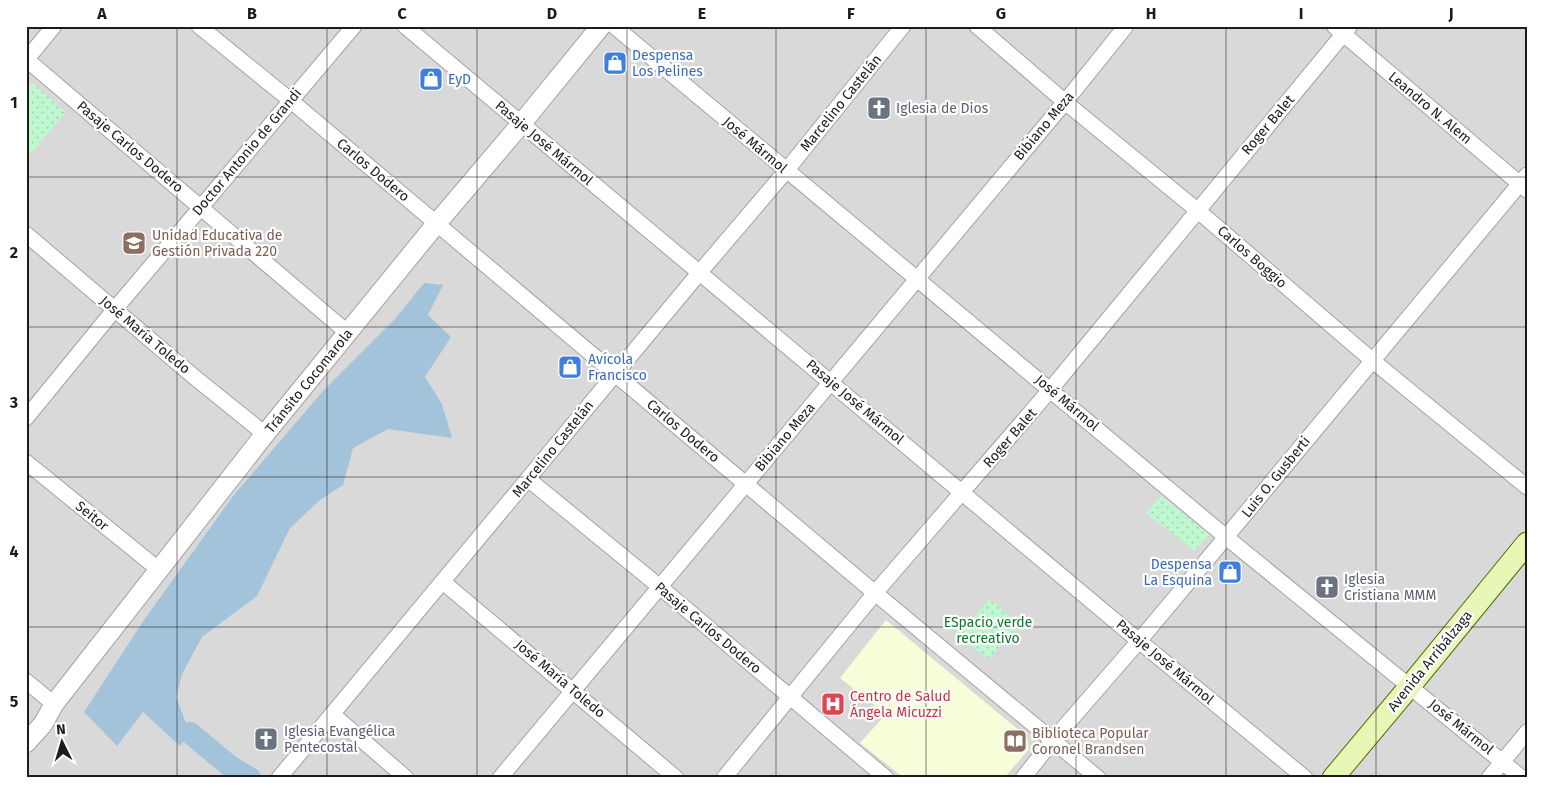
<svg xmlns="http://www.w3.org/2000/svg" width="1553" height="804" viewBox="0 0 1553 804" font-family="'Fira Sans',sans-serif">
	<defs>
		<pattern id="park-dots" width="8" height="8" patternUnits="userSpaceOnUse" patternTransform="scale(1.25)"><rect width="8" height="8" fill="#bff8ce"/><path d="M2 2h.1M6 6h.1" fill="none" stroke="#a4d4b0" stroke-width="1.8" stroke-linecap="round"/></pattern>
	</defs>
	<rect width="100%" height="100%" fill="#edece2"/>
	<rect fill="#dad9d9" x="26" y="26" width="1501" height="752"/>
	<polygon fill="#f7feda" points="886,620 1027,737 1029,749 1004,778 904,778 860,743 886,714 840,678"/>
	<g fill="url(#park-dots)">
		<polygon points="32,83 66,112 26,159 26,89"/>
		<polygon points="1161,496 1209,534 1195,551 1146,513"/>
		<polygon points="990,599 1020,625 988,659 957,635"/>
	</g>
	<polygon fill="#a3c3db" points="424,283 443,285 428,315 451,337 425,377 442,404 452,438 388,429 353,448 343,485 320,500 290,528 257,596 202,637 182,674 176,697 190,733 180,746 143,712 117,746 84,712 144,620 233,496 323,391 395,319"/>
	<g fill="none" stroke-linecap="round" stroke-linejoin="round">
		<polyline stroke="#a3c3db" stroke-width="22" points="190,733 231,767 250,778"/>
		<g stroke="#a3a3a3" stroke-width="17">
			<g id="minor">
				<polyline points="199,26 290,100 875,593 1098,778"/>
				<polyline points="405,26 1139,641 1305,778"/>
				<polyline points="614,26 1226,537 1522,778"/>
				<polyline points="977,26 1065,102 1197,210 1373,361 1527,487"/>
				<polyline points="1334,26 1527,190"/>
				<polyline points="26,59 348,333"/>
				<polyline points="26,60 54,26"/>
				<polyline points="26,234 193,376 265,434"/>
				<polyline points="26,418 115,309 354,26"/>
				<polyline points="26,462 158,569"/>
				<polyline points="528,479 660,587 886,778"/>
				<polyline points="443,582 676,778"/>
				<polyline points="26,681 54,704"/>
				<polyline points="332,714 406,778"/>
				<polyline points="279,778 700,272 786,171 903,26"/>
				<polyline points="500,778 1065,102 1126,26"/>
				<polyline points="724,778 875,593 1050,390 1350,26"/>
				<polyline points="1023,778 1053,740 1139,641 1226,537 1527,175"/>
				<polyline points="1489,778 1527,732"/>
			</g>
		</g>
		<g stroke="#a3a3a3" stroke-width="21">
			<polyline id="tertiary" points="26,743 43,724 54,704 265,434 437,223 521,124 601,26"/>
		</g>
		<g stroke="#507007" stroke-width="23">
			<polyline id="secondary" points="1333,778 1410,686 1527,543"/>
		</g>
		<use href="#minor" stroke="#fff" stroke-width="15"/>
		<use href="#tertiary" stroke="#fff" stroke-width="19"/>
		<use href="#secondary" stroke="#e7f8b6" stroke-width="21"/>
	</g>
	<path fill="none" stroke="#1c1c1c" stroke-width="1" stroke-opacity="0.55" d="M 177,26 L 177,778M 327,26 L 327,778M 477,26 L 477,778M 627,26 L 627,778M 776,26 L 776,778M 926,26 L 926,778M 1076,26 L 1076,778M 1226,26 L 1226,778M 1376,26 L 1376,778M 26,177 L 1527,177M 26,327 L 1527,327M 26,477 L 1527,477M 26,627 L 1527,627"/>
	<defs>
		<g id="shop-square" transform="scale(1.25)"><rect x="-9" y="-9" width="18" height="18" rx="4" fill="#3f7fe0" stroke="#fff"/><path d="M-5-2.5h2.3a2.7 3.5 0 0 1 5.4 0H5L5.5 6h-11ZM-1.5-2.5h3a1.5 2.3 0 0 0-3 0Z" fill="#fff"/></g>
		<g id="church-square" transform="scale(1.25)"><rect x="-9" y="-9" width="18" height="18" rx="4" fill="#6b7280" stroke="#fff"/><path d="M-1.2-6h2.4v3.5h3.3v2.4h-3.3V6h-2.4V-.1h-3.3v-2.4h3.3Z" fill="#fff"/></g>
		<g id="school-square" transform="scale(1.25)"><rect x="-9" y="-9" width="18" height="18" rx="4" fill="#8d6e63" stroke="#fff"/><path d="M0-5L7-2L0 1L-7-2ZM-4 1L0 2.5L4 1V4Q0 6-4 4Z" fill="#fff"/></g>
		<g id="hospital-square" transform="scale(1.25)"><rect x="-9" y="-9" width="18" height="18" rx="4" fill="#e0444e" stroke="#fff"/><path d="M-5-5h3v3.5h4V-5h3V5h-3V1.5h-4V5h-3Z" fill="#fff"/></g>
		<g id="library-square" transform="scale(1.25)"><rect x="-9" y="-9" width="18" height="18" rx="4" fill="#8d6e63" stroke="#fff"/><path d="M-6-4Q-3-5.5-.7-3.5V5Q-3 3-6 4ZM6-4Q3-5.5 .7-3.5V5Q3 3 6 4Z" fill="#fff"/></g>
	</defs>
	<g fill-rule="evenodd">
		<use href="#shop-square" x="615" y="63"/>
		<use href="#shop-square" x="431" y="79"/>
		<use href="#church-square" x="879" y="108"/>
		<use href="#school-square" x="134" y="243"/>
		<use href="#shop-square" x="570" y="367"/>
		<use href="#shop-square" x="1230" y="572"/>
		<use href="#church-square" x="1327" y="587"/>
		<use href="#hospital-square" x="833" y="704"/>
		<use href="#church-square" x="266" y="739"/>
		<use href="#library-square" x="1015" y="741"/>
	</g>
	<g text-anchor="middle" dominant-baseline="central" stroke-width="4.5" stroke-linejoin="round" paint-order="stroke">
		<g font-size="14" fill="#366cbe" stroke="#fff" text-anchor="start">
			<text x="632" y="55">Despensa<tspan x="632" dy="16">Los Pelines</tspan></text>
			<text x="448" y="79">EyD</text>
			<text x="588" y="359">Avícola<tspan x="588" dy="16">Francisco</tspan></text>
			<text x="1212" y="564" text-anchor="end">Despensa<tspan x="1212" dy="16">La Esquina</tspan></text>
		</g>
		<g font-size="14" fill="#1c1c1c" stroke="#fff">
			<text transform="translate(841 103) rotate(-51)">Marcelino Castelán</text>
			<text transform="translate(1430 108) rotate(40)">Leandro N. Alem</text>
			<text transform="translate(1268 125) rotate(-50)">Roger Balet</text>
			<text transform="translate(1044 126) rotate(-50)">Bibiano Meza</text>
			<text transform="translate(544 143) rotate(40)">Pasaje José Mármol</text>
			<text transform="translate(755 145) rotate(40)">José Mármol</text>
			<text transform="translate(130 147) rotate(40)">Pasaje Carlos Dodero</text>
			<text transform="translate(247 152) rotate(-50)">Doctor Antonio de Grandi</text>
			<text transform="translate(373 170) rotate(40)">Carlos Dodero</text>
			<text transform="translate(1252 257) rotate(41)">Carlos Boggio</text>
			<text transform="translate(145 335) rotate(40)">José María Toledo</text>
			<text transform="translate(309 381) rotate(-51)">Tránsito Cocomarola</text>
			<text transform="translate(855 402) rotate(40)">Pasaje José Mármol</text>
			<text transform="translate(1067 403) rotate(40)">José Mármol</text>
			<text transform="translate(683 431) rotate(40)">Carlos Dodero</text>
			<text transform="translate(785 437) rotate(-50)">Bibiano Meza</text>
			<text transform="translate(1010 438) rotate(-49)">Roger Balet</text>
			<text transform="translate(553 449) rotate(-51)">Marcelino Castelán</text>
			<text transform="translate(1276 477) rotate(-51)">Luis O. Gusberti</text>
			<text transform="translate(92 516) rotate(39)">Seitor</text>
			<text transform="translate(708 628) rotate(40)">Pasaje Carlos Dodero</text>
			<text transform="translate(1430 661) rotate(-51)">Avenida Arribálzaga</text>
			<text transform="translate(1165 662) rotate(40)">Pasaje José Mármol</text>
			<text transform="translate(560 679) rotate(40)">José María Toledo</text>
			<text transform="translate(1461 727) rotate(39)">José Mármol</text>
		</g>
		<g font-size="14" fill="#5b616d" stroke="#fff" text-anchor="start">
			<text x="896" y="108">Iglesia de Dios</text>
			<text x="1344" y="579">Iglesia<tspan x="1344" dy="16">Cristiana MMM</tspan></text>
			<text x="284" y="731">Iglesia Evangélica<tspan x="284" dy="16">Pentecostal</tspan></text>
		</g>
		<g font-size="14" fill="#785e54" stroke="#fff" text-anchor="start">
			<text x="152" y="235">Unidad Educativa de<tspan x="152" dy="16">Gestión Privada 220</tspan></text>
			<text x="1032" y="733">Biblioteca Popular<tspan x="1032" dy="16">Coronel Brandsen</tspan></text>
		</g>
		<g font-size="14" fill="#0d772b" stroke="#fff">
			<text x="988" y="622">ESpacio verde<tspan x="988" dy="16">recreativo</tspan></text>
		</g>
		<g font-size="14" fill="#be3a42" stroke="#fff" text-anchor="start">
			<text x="850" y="696">Centro de Salud<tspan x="850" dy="16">Ángela Micuzzi</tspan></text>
		</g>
	</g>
	<rect width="1553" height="804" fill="none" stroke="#ffffff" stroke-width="55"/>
	<g transform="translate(62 742) rotate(355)" stroke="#ffffff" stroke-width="4" paint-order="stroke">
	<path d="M0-4L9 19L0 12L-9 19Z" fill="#1c1c1c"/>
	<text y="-8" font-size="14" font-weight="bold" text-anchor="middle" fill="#1c1c1c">N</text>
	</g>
	<rect x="28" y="28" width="1498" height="748" fill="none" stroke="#1c1c1c" stroke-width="2"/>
	<g font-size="16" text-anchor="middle" font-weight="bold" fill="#1c1c1c">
		<text x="102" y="19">A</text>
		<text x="252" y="19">B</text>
		<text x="402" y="19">C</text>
		<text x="552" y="19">D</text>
		<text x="702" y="19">E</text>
		<text x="851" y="19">F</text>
		<text x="1001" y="19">G</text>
		<text x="1151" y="19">H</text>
		<text x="1301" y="19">I</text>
		<text x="1451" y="19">J</text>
		<text x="14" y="108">1</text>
		<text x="14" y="258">2</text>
		<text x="14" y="408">3</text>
		<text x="14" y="557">4</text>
		<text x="14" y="707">5</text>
	</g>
</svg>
